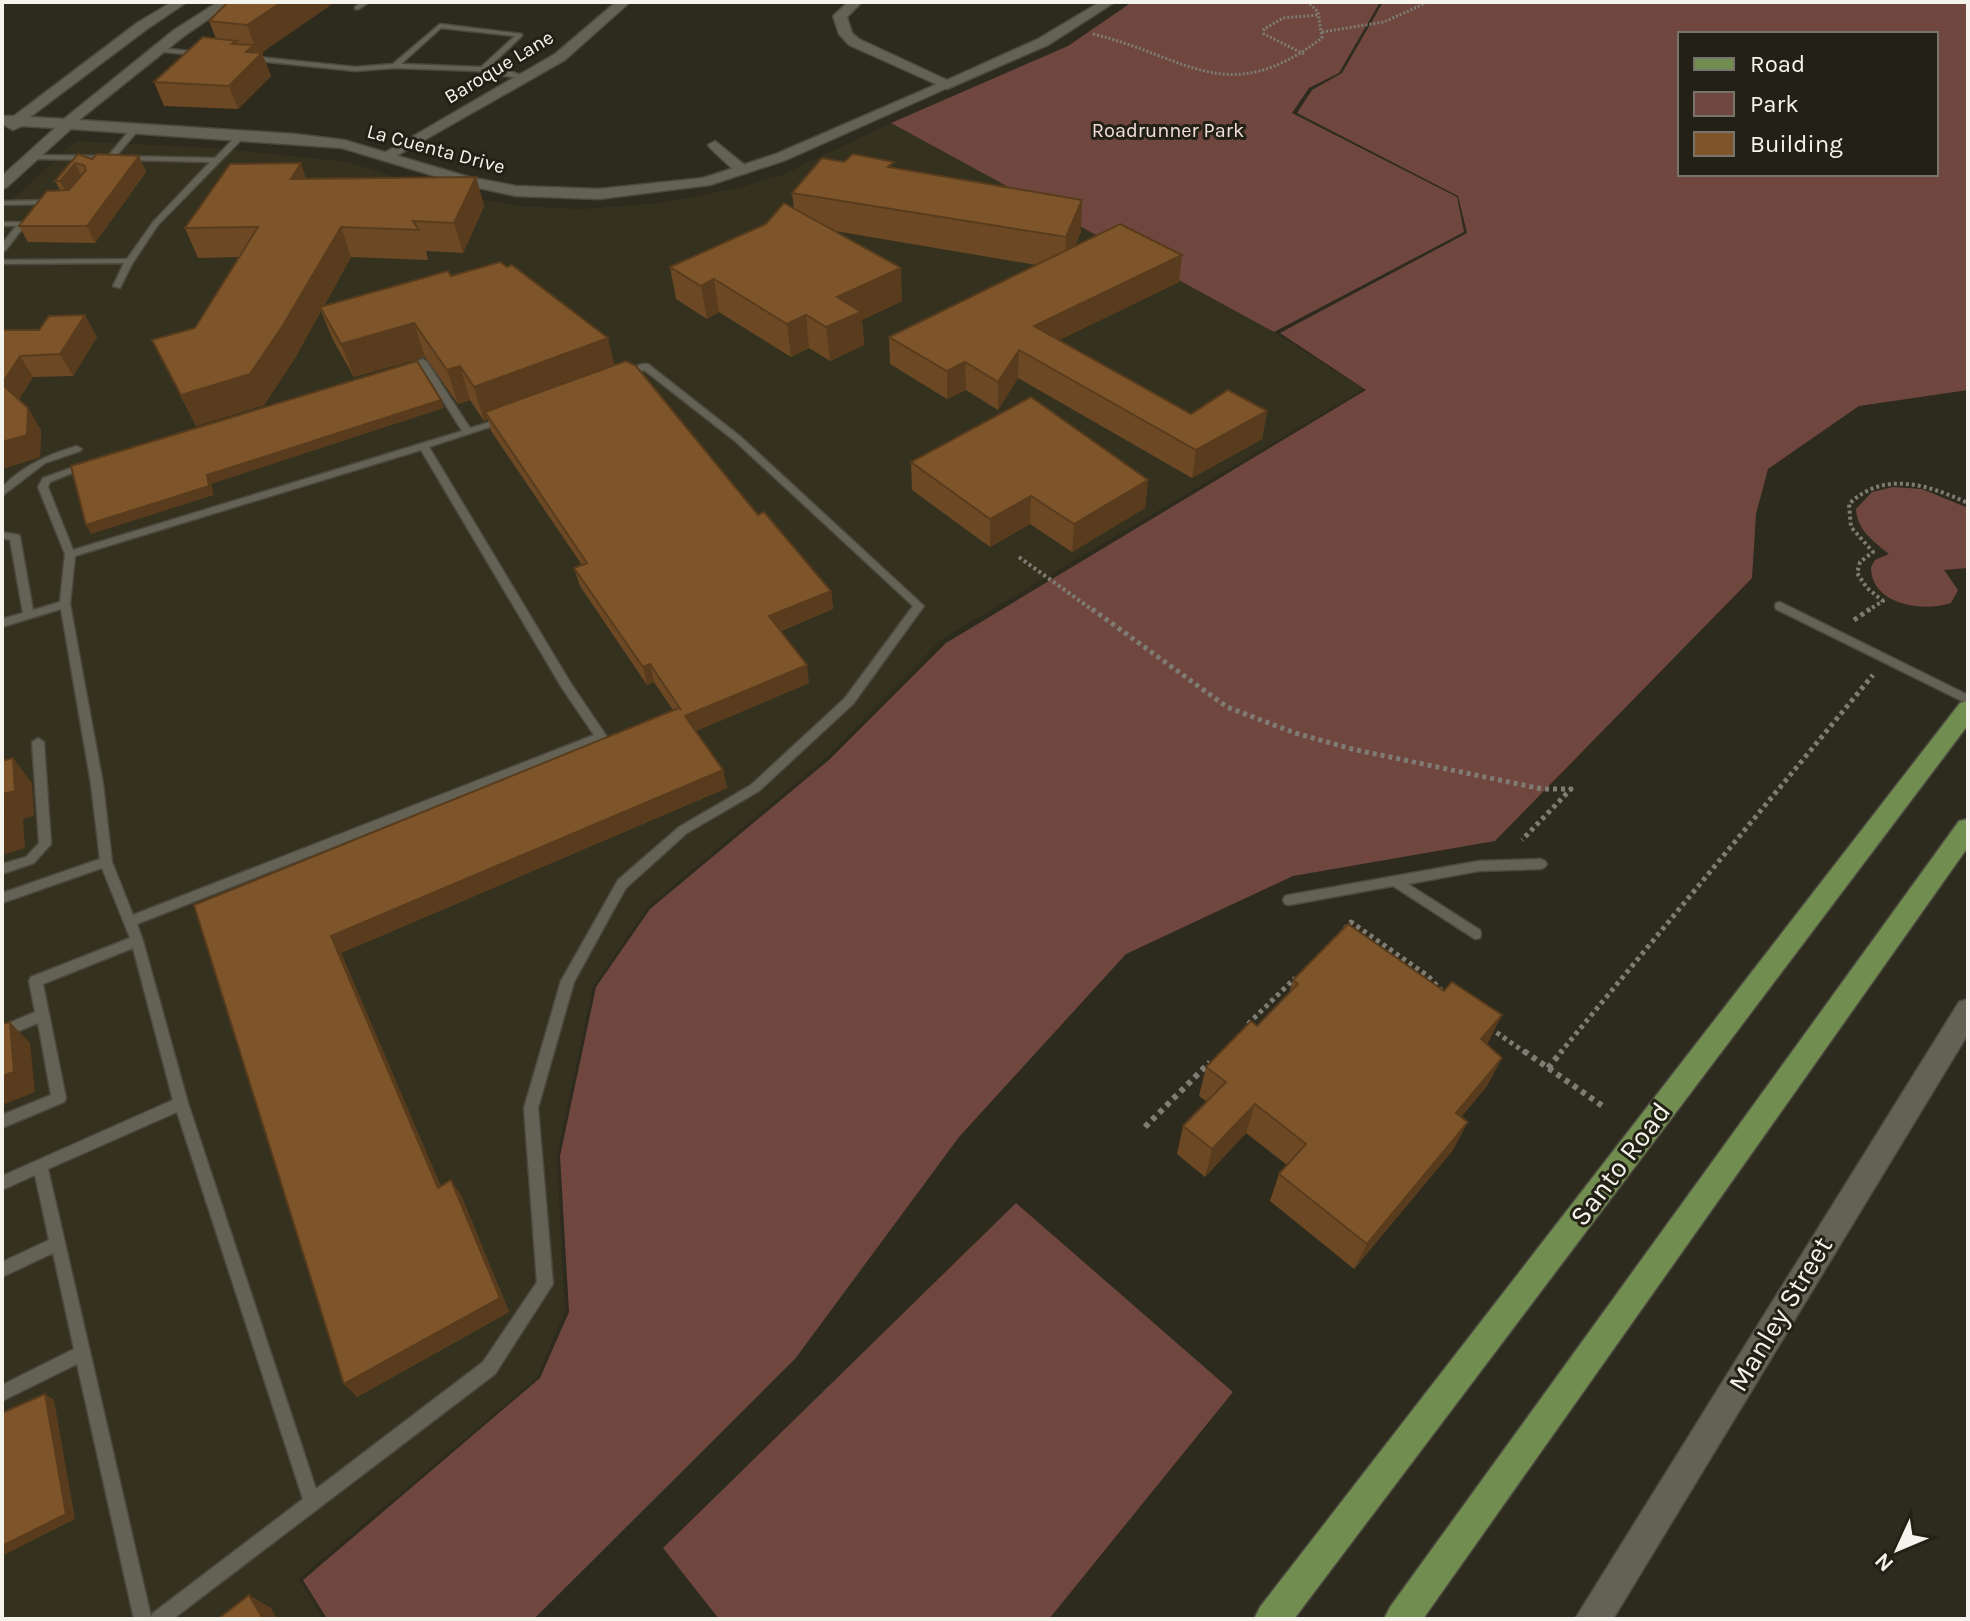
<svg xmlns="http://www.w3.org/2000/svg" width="1970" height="1621" viewBox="0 0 1970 1621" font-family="Karla,sans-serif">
	<rect width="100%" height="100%" fill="#2d2a1e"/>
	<polygon fill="#35311f" points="891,123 1274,332 1364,389 942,639 826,758 648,907 593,987 557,1156 565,1311 537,1378 299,1579 323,1619 2,1619 2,209 76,141 216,148 348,162 447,194 522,206 581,209 661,203 738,188 784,174"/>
	<g fill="#6f473f" fill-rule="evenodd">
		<polygon points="1132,2 1380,2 1339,73 1309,88 1292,113 1457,197 1464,232 1274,332 891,123 1068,46"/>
		<path d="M 1383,2 L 1968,2 L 1968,390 L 1859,406 L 1768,469 L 1756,514 L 1752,578 L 1495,841 L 1293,876 L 1126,954 L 959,1137 L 795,1359 L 534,1619 L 327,1619 L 303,1580 L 540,1378 L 569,1312 L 560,1156 L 596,987 L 650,909 L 830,759 L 946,643 L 1366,390 L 1280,333 L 1467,233 L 1458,196 L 1297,113 L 1312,90 L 1342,73 ZM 1936,34 L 1936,174 L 1680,174 L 1680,34 Z"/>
		<path d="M 1893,487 L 1922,489 L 1968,508 L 1968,568 L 1944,570 L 1958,590 L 1951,603 C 1925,612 1871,606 1871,567 L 1875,560 L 1889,554 C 1874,542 1857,530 1856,509 L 1872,492 Z"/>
		<polygon points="1016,1203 1233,1392 1049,1619 719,1619 663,1548"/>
	</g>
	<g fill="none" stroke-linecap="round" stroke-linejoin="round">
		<g stroke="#4b493f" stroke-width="3">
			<g id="lane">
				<polygon points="362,2 369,2 359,9 355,9 355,7"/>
				<path d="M 440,24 L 522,34 L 522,36 L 488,68 L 509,71 L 527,77 L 524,79 L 477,71 L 395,68 L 355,71 L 249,60 L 246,58 L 249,56 L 355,67 L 393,64 ZM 441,28 L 515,36 L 481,67 L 401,64 Z"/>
				<polygon points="158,48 202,52 205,54 202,56 156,51 155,50"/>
				<polygon points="133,126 140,128 107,167 100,165 104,160 30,159 26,157 30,155 108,156"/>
				<polygon points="240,132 247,134 158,225 132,264 120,288 113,286 124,263 2,264 2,260 127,259 153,222 210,162 125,160 121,158 122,156 215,158"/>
				<polygon points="54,200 54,204 51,204 2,205 2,201"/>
				<polygon points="2,222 22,222 26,224 5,251 2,251 2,244 16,226 2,226"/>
				<path d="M 423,359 L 427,362 L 470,428 L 503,418 L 508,421 L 429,447 L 570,682 L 607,737 L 605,740 L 137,924 L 143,941 L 188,1103 L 316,1489 L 483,1362 L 537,1282 L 524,1108 L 561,981 L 618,880 L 679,827 L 751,785 L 845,698 L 913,606 L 735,441 L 644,370 L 624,377 L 621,376 L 621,372 L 642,364 L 648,364 L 741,437 L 924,606 L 853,704 L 759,791 L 687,833 L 626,888 L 613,911 L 574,982 L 538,1108 L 553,1284 L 495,1374 L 173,1619 L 134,1619 L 77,1364 L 2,1401 L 2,1385 L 74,1349 L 53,1253 L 2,1277 L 2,1262 L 49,1240 L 35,1175 L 2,1190 L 2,1176 L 173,1100 L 133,948 L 43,984 L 66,1098 L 64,1102 L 2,1128 L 2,1115 L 51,1095 L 38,1023 L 2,1038 L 2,1026 L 35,1012 L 29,981 L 31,977 L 130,938 L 102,868 L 2,903 L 2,893 L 100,859 L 91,784 L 61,609 L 2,627 L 2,619 L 23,613 L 10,540 L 2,538 L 2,532 L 19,535 L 20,537 L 33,610 L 60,602 L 65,554 L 38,487 L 43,478 L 85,463 L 90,466 L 50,482 L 48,487 L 73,550 L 462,431 L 421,366 L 404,371 L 400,368 ZM 421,450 L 562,688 L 594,735 L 133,915 L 112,862 L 103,784 L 70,604 L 75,556 ZM 177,1112 L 303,1499 L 153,1613 L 151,1617 L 48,1169 Z"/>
				<path d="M 77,446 L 82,449 L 80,451 L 45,463 L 2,496 L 2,487 C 25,465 47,455 77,446 Z"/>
				<polygon points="1780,602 1968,695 1968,704 1776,609 1775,606 1776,603"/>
				<polygon points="38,738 44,742 51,844 34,863 2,874 2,864 26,857 39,843 32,742"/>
				<polygon points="1541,859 1545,861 1547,864 1545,867 1541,869 1479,871 1408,884 1480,930 1481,934 1480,938 1475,939 1393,886 1289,905 1285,904 1283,900 1285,896 1289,895 1479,861"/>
			</g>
		</g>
		<g stroke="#4b493f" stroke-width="3">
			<g id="street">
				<polygon points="616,2 630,2 565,60 391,159 381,159 379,156 555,54"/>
				<polygon points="848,2 862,2 847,17 852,33 859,39 947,80 1038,39 1100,2 1115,2 1048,45 947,89 849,45 839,34 833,16"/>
				<polygon points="715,141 747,167 747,173 737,173 710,148 708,145"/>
				<polygon points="1968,999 1968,1034 1613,1619 1575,1619 1959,1002"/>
			</g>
		</g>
		<g stroke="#4b493f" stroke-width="3">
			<polygon id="secondary" points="172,2 187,2 147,29 30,117 64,119 174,30 218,2 233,2 184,36 79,120 295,134 344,140 469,177 516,186 599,189 703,178 776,154 942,82 954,85 786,160 710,185 599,199 516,196 461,184 342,148 71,129 7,187 2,189 2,176 55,128 22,126 13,130 2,124 2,116 14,116 137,23"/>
		</g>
		<g stroke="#4b493f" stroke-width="3">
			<g id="primary">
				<polygon points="1968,701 1968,725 1294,1619 1254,1619 1260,1607 1960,703"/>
				<polygon points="1968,819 1968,847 1423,1619 1384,1619 1390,1607 1959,821"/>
			</g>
		</g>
		<g stroke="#7f7d73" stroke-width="3" stroke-dasharray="2 2" stroke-linecap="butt">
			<polyline points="1322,32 1384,22 1428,2"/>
			<path d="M 1093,34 C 1188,57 1227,110 1322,38 L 1318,12 L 1308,2"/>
			<polyline points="1304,54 1264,34 1264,29 1283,18 1318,15"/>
		</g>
		<g stroke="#7f7d73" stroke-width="4" stroke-dasharray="3 3" stroke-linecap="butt">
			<polyline points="1019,557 1094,611"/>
			<path d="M 1867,611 L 1883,601 L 1867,588 L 1857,573 L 1860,562 L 1873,552 L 1851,527 L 1849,504 C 1884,470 1928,485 1968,503"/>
		</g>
		<g stroke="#7f7d73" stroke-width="5" stroke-dasharray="4 4" stroke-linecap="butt">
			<polyline points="1092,609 1227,707 1295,733 1352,749 1542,789 1571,789 1522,840"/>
			<polyline points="1854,620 1870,609"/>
			<polyline points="1345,929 1351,922 1428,976 1441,990"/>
			<polyline points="1248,1024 1295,978"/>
			<polyline points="1490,1028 1526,1053"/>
			<polyline points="1560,1053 1873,675"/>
		</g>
		<g stroke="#7f7d73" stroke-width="6" stroke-dasharray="5 5" stroke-linecap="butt">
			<polyline points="1524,1051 1604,1107"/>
			<polyline points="1548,1068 1562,1051"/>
			<polyline points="1145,1127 1210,1062"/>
		</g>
		<use href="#lane" fill="#646254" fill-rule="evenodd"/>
		<use href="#street" fill="#646254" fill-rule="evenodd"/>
		<use href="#secondary" fill="#646254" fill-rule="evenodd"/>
		<use href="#primary" fill="#718d50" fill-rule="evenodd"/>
	</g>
	<g fill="#6c4924">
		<polygon points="228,2 335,2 261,53 262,53 271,76 238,109 164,106 154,82 216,39 209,21"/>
		<polygon points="78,154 92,159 139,156 146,172 95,243 28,242 19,226 60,190 55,181"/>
		<polygon points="844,162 894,168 1081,232 1075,246 1179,282 1059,340 1191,414 1267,411 1262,439 1192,478 1018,378 998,410 966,390 947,399 890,364 889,337 1036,265 835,231 902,301 862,320 864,345 830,361 809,348 791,357 719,312 707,319 676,299 670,267 766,224 794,208 792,193"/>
		<polygon points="476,177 484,206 463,253 426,251 428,260 351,257 324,306 451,276 614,365 831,591 833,609 781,631 809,683 696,731 723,770 727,788 341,953 441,1187 461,1195 509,1312 357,1397 194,905 673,710 654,682 647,685 580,586 574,568 582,565 491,431 488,419 484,421 470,400 458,404 425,357 354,377 333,340 321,311 295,358 264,405 196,426 152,340 195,328 239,257 198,258 185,228 306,178"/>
		<polygon points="2,330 97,337 73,376 33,377 19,399 41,430 40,457 2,469"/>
		<polygon points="911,462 1148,480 1145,508 1072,552 1030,524 990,547 912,490"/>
		<polygon points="1293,980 1487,1045 1502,1058 1486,1087 1461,1117 1453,1150 1354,1269 1270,1201 1279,1174 1287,1165 1246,1133 1205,1177 1177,1154 1183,1126 1207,1102 1199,1096 1206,1067 1257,1026 1289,994"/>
	</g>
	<g fill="#583c1d">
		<polygon points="282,2 335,2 258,55 247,25"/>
		<polygon points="254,45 258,57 262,53 271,76 238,109 229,86 246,52"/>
		<polygon points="139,156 146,172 95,243 87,226"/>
		<polygon points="75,163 83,179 69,197 60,181"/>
		<polygon points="301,163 311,193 291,179"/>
		<polygon points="476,177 484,206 463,253 454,223"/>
		<polygon points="1082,200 1081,232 1064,270 1066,237"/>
		<polygon points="341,227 351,257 295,358 264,405 196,426 181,395"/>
		<polygon points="1182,255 1179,282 1033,353 1034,326"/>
		<polygon points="901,268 902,301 862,320 864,345 830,361 826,327 837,297"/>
		<polygon points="714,279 719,312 707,319 701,286"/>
		<polygon points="85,315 97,337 73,376 60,354"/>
		<polygon points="806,315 809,348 791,357 787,324"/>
		<polygon points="414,323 425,357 354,377 341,344"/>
		<polygon points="608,338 616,371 485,412 488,419 484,421 474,387"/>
		<polygon points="1019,350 1018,378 998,410 998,382"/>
		<polygon points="20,356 33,377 15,406 2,384"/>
		<polygon points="965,362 966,390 947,399 947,371"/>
		<polygon points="460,366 470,400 458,404 447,370"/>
		<polygon points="441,400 444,408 211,484 214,495 91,534 86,525 207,475"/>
		<polygon points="28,408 41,430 40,457 2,469 2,442"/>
		<polygon points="1267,411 1262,439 1192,478 1196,450"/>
		<polygon points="1148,480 1145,508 1072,552 1074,524"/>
		<polygon points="1031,496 1030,524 990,547 990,519"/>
		<polygon points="831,591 833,609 772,634 769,616"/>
		<polygon points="650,664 654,682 647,685 643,667"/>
		<polygon points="807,665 809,683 689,734 685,716"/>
		<polygon points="13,758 32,783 34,816 23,819 25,848 2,855 3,794"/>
		<polygon points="723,770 727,788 341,953 448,1203 438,1188 331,936"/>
		<polygon points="1502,1015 1487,1045 1481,1039"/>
		<polygon points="10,1022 30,1043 35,1092 2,1105 2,1076"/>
		<polygon points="1502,1058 1486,1087 1441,1141 1456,1113"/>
		<polygon points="1255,1104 1246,1133 1205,1177 1212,1149"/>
		<polygon points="1468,1122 1453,1150 1354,1269 1367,1244"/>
		<polygon points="451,1180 461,1195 509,1312 357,1397 344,1384"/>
		<polygon points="45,1394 54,1400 75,1519 2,1556 2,1546"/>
		<polygon points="249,1595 271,1608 277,1619 263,1619"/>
	</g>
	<g fill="#7e552a" stroke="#583c1d" stroke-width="2">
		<polygon points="228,2 282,2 247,25 209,21"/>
		<polygon points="203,37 237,41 232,44 254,45 246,52 262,53 229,86 154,82"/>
		<polygon points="78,154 92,159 97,154 139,156 87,226 19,226 47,191 69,190 86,170 84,165 75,163 60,181 55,181"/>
		<polygon points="853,154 894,162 888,167 1082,200 1066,237 792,193 822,158 844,162"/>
		<polygon points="301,163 291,179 476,177 454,223 413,221 419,230 341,227 282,327 250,374 181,395 152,340 195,328 258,227 185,228 230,164"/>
		<polygon points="784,203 901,268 837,297 861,312 826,327 806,315 787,324 714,279 701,286 670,267 766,224"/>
		<polygon points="1120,224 1182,255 1034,326 1191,414 1228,390 1267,411 1196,450 1019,350 998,382 965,362 947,371 889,337"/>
		<polygon points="500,262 507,267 512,265 608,338 474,387 460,366 447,370 414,323 341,344 320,307 448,271 451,276"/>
		<polygon points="85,315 60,354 20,356 2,384 28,408 27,435 2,442 2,330 39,330 49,316"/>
		<polygon points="417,361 441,400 207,475 209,486 86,525 71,466"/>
		<polygon points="626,361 636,366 758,515 764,512 831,591 769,616 807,665 685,716 723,770 331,936 438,1188 451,1180 500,1298 344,1384 194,905 679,708 681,710 650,664 643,667 574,568 587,563 485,412"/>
		<polygon points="1031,397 1148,480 1074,524 1031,496 990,519 911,462"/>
		<polygon points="13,758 15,791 3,794 5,823 2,824 2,761"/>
		<polygon points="1348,924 1444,991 1452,982 1502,1015 1481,1039 1502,1058 1456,1113 1468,1122 1367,1244 1279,1174 1306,1144 1255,1104 1212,1149 1183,1126 1226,1082 1206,1067 1251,1021 1257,1026 1298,984 1293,980"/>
		<polygon points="10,1022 14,1072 2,1076 2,1024"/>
		<polygon points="45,1394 66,1514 2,1546 2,1413"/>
		<polygon points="249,1595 263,1619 218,1619"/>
	</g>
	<g text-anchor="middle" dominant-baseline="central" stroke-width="6" stroke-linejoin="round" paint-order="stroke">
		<g font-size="20" fill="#f5f4ec" stroke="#232115">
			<text transform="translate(499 67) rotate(-31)">Baroque Lane</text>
			<text transform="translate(436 149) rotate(15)">La Cuenta Drive</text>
		</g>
		<g font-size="20" fill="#f3dfdc" stroke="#232115">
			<text x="1168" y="130">Roadrunner Park</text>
		</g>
		<g font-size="28" fill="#f5f4ec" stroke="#232115">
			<text transform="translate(1620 1164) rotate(-53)">Santo Road</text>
			<text transform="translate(1780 1314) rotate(-59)">Manley Street</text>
		</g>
	</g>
	<rect width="1970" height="1621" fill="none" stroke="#f5f4ec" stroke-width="8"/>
	<rect x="1678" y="32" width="260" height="144" fill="#232115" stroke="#77756b" stroke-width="2"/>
	<rect x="1694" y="58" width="40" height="12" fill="#718d50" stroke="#77756b" stroke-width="2"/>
	<text x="1750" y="72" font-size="24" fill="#f5f4ec">Road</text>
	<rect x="1694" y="92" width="40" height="24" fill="#6f473f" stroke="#77756b" stroke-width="2"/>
	<text x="1750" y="112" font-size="24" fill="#f5f4ec">Park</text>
	<rect x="1694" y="132" width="40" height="24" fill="#7e552a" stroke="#77756b" stroke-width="2"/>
	<text x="1750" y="152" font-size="24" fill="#f5f4ec">Building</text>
	<g transform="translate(1898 1549) rotate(226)" stroke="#232115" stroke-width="6" paint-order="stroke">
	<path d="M0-6L14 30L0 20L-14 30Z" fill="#f5f4ec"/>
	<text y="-12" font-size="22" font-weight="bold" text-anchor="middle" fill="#f5f4ec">N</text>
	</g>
</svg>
